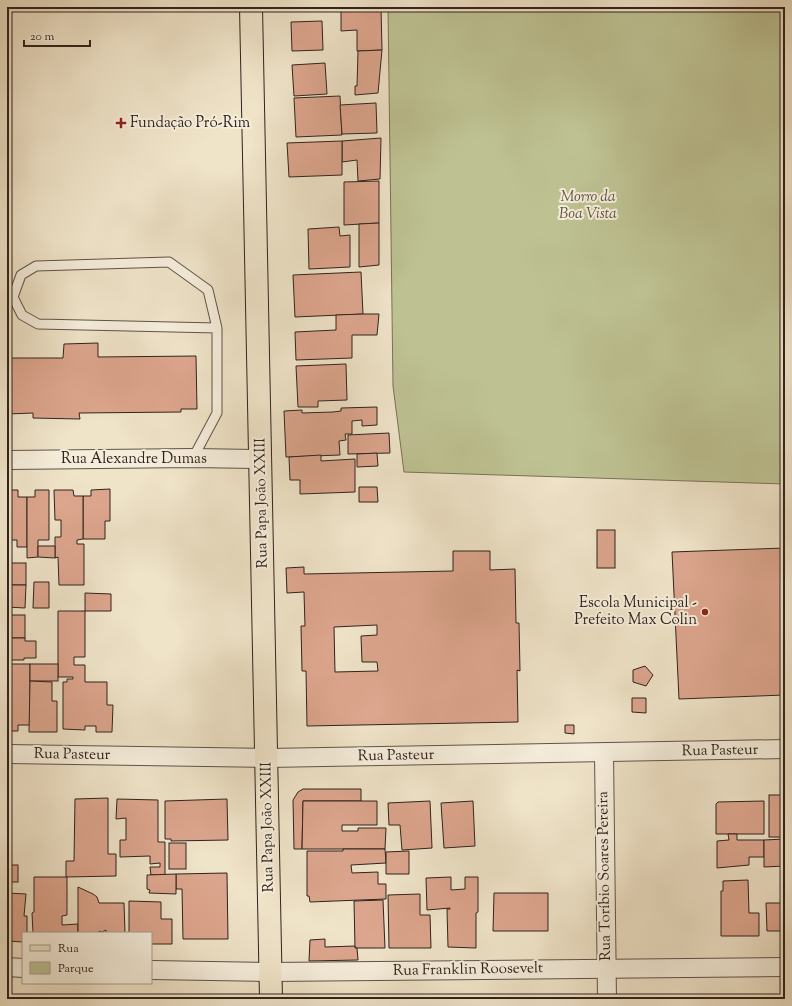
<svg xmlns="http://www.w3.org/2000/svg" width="792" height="1006" viewBox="0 0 792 1006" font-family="'Sorts Mill Goudy',serif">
	<rect width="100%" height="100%" fill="#efe3c8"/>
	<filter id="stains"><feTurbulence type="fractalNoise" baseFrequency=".005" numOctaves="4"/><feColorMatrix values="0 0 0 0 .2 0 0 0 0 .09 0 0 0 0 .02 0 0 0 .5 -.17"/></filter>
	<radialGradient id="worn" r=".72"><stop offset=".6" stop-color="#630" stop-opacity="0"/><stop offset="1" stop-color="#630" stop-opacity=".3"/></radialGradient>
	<polygon fill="#bec293" stroke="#777258" points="388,7 785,7 785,484 404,472 393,386"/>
	<g fill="#dca58d" stroke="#30231d" fill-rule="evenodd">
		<polygon points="381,8 382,50 357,51 357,30 341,31 341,10"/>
		<polygon points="322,21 323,50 292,51 291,22"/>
		<polygon points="382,50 378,93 355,95 355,86 357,86 358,51"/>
		<polygon points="325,63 327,94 294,96 292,65"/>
		<polygon points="340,96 342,135 296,137 294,98"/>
		<polygon points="376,103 377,133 342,134 340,105"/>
		<polygon points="381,138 380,179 358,181 357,160 342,162 342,141"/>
		<polygon points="342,141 342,175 289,177 287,143"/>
		<polygon points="379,181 379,223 344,225 344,182"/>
		<polygon points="379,223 379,265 359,267 359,224"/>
		<polygon points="339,227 340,236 350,235 350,267 309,269 308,229"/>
		<polygon points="361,272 363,314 295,317 293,275"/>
		<polygon points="363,314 379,314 377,335 352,335 352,358 296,360 295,332 336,330 336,315"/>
		<polygon points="98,343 98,357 196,356 197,409 181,409 181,412 79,413 80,419 33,418 33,413 7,414 7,358 63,358 64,344"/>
		<polygon points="346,364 347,400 318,401 318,407 298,407 296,366"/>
		<polygon points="377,407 377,425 362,426 362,420 352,421 352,434 345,434 346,440 339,441 340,455 286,457 284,411 302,410 302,413 333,412 341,411 341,408"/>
		<polygon points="389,433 390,453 348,454 348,435"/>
		<polygon points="377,453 378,466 357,467 357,454"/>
		<polygon points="321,455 321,461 355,459 355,492 300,494 300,480 290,480 289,457"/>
		<polygon points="359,487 377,487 378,502 359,502"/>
		<polygon points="110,489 110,521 105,521 105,539 83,539 83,496 91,496 91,490"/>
		<polygon points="7,490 18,490 18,497 27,497 27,547 17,547 17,540 7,540"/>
		<polygon points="35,490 49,490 49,540 38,540 38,557 27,558 27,497 35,497"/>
		<polygon points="54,490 73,490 74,496 83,496 83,539 77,540 77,544 84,544 84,585 59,585 58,557 55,558 55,537 61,537 61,520 55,520"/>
		<rect x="597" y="530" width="18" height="38"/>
		<polygon points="38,546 55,546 55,558 38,557"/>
		<polygon points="785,548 785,695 679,699 672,552"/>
		<path d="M 453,551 L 490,551 L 490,570 L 515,569 L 516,623 L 519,623 L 520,671 L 517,670 L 518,722 L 307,726 L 306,671 L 302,671 L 301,626 L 305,626 L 304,592 L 287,593 L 286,568 L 304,567 L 304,574 L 453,571 ZM 377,625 L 377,635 L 361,636 L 362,662 L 377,662 L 378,671 L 335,672 L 334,627 Z"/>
		<rect x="7" y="563" width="19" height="22"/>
		<polygon points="34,582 49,582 49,608 33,608"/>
		<polygon points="7,585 26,585 25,608 7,607"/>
		<polygon points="85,593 111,594 111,611 85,611"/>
		<polygon points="58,611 85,611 85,657 74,657 74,665 85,665 85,682 107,682 107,705 113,705 112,732 96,732 96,726 85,726 85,730 63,729 63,682 67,682 67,679 73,679 73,677 58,677"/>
		<rect x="7" y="615" width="18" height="23"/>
		<polygon points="7,638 25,638 25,641 36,641 36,658 24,658 24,660 7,660"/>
		<polygon points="7,664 30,664 30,725 18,725 18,731 7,731"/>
		<rect x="30" y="664" width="28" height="17"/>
		<polygon points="645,666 653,675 646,686 633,682 633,670"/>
		<polygon points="30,681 52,682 52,701 57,701 57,732 29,732"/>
		<polygon points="632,698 646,698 646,713 632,712"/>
		<polygon points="565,725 574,725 574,734 565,733"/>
		<polygon points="303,789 361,789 361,801 303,801 302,849 294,849 293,800 298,792"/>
		<rect x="769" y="795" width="16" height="42"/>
		<polygon points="108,798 108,854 116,854 116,876 66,877 66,861 74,861 75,799"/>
		<polygon points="117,799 158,800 158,842 165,842 165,875 151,875 150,867 160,867 160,863 150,864 150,856 120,857 120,840 126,840 126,818 116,819"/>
		<polygon points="227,799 228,840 171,841 171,839 165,839 165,801"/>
		<polygon points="303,801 377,801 377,825 342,825 342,831 358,831 358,828 386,828 385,849 302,849"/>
		<polygon points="430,801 432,848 402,850 400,825 389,825 388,803"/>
		<polygon points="473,801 475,846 444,848 441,803"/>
		<polygon points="764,801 764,834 716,834 716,804 718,802"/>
		<rect x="7" y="802" width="4" height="55"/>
		<polygon points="728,834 737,834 737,840 764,840 764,857 749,857 749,865 717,868 717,841 729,840"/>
		<polygon points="785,839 785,866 764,867 764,840"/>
		<rect x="169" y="843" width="17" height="26"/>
		<polygon points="343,849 385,849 386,863 351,865 352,873 378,872 378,884 386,884 386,899 310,902 309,896 307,896 307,851 343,851"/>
		<polygon points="409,851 409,874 386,874 386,852"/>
		<rect x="7" y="865" width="11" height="17"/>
		<polygon points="227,873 228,939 183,939 182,889 176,889 176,874"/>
		<polygon points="176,874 176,894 149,893 150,890 147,889 147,875"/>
		<polygon points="34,877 67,877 67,915 62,916 62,925 78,924 78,933 33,933 32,913 34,912"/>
		<polygon points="451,877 451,890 465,889 465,877 478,877 478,912 476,913 476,948 448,947 447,909 450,909 450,908 427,910 426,878"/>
		<polygon points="748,880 749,913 759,913 759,936 721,936 721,891 723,891 723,881"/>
		<polygon points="78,887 93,894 97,897 99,903 124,903 125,933 106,933 106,930 102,932 99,931 99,933 78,933"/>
		<polygon points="7,893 26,894 24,916 27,916 27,933 23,933 23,942 7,941"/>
		<polygon points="494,893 548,893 548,931 493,931"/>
		<polygon points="420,894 420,915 430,915 431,948 389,948 388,895"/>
		<polygon points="383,900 385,948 355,948 354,901"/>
		<polygon points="129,901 161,902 161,919 172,919 172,944 151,944 151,933 129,933"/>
		<polygon points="766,903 785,903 785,931 767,931"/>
		<polygon points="325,939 325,947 355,946 355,948 357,948 358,960 309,961 310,940"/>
	</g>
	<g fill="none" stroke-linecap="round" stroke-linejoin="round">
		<g stroke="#605348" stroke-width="11">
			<polyline id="lane" points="193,458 217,413 217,328 208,290 169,262 36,266 21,275 13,297 22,315 38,324 217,328"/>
		</g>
		<g stroke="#605348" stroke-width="20">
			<g id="street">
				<polyline points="7,460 193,458 261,459"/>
				<polyline points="604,753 607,999"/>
				<polyline points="7,754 267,758 785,749"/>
				<polyline points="7,967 23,968"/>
				<polyline points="151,970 271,972 785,967"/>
			</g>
		</g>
		<g stroke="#30231d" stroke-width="24">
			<polyline id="primary" points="251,7 271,999"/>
		</g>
		<use href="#lane" stroke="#f5eddb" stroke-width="9"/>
		<use href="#street" stroke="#f5eddb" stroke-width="18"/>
		<use href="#primary" stroke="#efe3c8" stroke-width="22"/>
	</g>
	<g fill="#8f2418" stroke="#f5eddb" stroke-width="1.5">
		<path d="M119 117h4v4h4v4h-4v4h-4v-4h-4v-4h4z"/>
		<circle cx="705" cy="612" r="4"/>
	</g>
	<g text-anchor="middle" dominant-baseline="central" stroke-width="4" stroke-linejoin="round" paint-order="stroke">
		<g font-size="15" fill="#30231d" stroke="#f5eddb" text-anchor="start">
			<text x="130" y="123">Fundação Pró-Rim</text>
			<text x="697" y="603" text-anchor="end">Escola Municipal -<tspan x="697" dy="17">Prefeito Max Colin</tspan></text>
		</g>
		<g font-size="15" font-style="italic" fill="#5b5340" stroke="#f5eddb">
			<text x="588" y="197">Morro da<tspan x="588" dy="17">Boa Vista</tspan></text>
		</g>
		<g font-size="15" fill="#30231d" stroke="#f5eddb">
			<text x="134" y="459">Rua Alexandre Dumas</text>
			<text transform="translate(262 503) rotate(-91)">Rua Papa João XXIII</text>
			<text transform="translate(720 751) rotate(-1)">Rua Pasteur</text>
			<text transform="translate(72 755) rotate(1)">Rua Pasteur</text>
			<text transform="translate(396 756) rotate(-1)">Rua Pasteur</text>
			<text transform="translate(268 827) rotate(-91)">Rua Papa João XXIII</text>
			<text transform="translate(605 876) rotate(-91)">Rua Toríbio Soares Pereira</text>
			<text transform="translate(468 970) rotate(-1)">Rua Franklin Roosevelt</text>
		</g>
	</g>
	<rect width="792" height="1006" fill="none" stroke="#efe3c8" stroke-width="24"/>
	<rect x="8" y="8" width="776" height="990" fill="none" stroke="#30231d" stroke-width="2"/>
	<rect x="12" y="12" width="768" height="982" fill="none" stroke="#30231d"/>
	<rect x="22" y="932" width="130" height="52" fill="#f5eddb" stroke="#a69c8f"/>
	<rect x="30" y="945" width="20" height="6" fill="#efe3c8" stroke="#a69c8f"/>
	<text x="58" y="952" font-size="12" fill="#30231d">Rua</text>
	<rect x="30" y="962" width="20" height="12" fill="#bec293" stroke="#a69c8f"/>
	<text x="58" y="972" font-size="12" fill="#30231d">Parque</text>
	<path d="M24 40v6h66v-6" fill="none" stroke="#30231d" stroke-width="2"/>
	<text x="30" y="40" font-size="12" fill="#30231d" stroke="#f5eddb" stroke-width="3" paint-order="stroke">20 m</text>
	<rect width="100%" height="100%" filter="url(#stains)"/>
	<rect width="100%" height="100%" fill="url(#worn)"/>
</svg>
